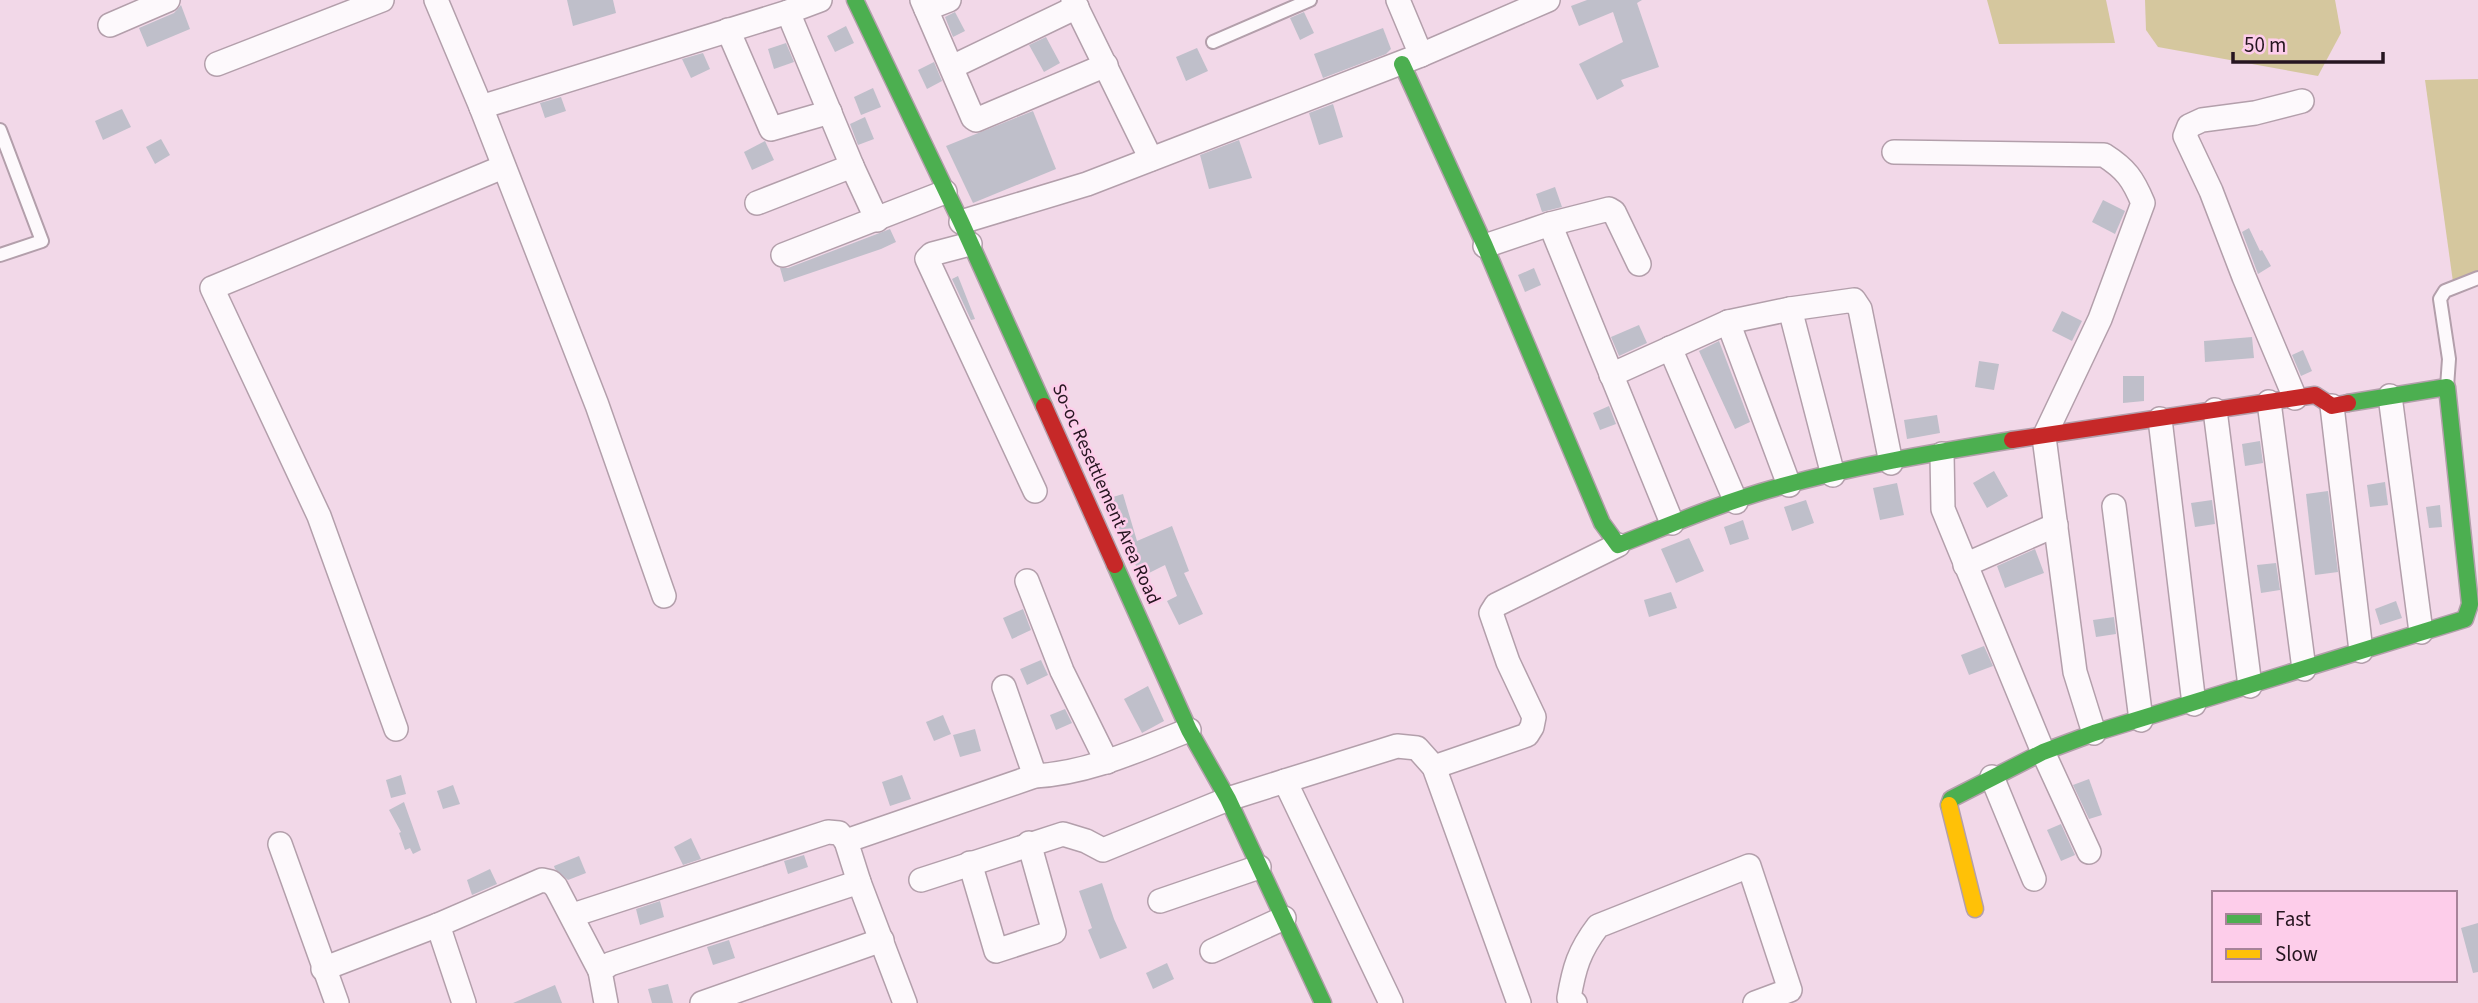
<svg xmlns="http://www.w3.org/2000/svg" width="2478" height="1003" viewBox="0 0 2478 1003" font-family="'Source Sans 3',sans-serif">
	<rect width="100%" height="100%" fill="#f2d8e8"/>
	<g fill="#d5c79e">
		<polygon points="1987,0 2106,0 2115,43 1999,44"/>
		<polygon points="2145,0 2335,0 2341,33 2318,76 2158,47 2146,30"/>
		<polygon points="2478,79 2478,275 2453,282 2425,80"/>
	</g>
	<g fill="#bfbfca">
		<polygon points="567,0 613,0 616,13 573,26"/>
		<polygon points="1587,0 1642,0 1637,3 1659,67 1621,80 1624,86 1597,100 1579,64 1623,42 1613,12 1579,26 1571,6"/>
		<polygon points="181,5 190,29 147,47 139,28 174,13"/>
		<polygon points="955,12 965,31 953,37 945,17"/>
		<polygon points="1304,12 1314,33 1300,40 1290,18"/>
		<polygon points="846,26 854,43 835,52 827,36"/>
		<polygon points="1383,28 1391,49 1386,54 1323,78 1314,54"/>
		<polygon points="1046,37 1060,63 1044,72 1029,45"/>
		<polygon points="786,43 794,62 774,69 768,49"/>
		<polygon points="1197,48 1208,71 1186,81 1176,57"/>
		<polygon points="703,53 710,69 691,78 682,59"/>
		<polygon points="934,62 942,81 927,89 918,70"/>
		<polygon points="873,88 881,107 861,115 854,97"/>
		<polygon points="561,97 566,111 545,118 540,103"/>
		<polygon points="1333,104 1343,137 1319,145 1309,113"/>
		<polygon points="122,109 131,127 103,140 95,121"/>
		<polygon points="1033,111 1056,169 973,203 946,146"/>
		<polygon points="865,117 874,139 858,145 850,124"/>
		<polygon points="161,139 170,155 155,164 146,147"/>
		<polygon points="1239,140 1252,178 1209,189 1200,155"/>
		<polygon points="765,141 774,160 752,170 744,152"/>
		<polygon points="1555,187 1562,207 1542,212 1536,194"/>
		<polygon points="2103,200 2125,211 2115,234 2092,222"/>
		<polygon points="2249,228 2260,251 2262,250 2271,266 2258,274 2242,232"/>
		<polygon points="890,229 896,242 881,249 784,282 780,268 788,268"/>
		<polygon points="1534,268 1541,285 1525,292 1518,275"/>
		<polygon points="958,276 975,319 971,320 952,279"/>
		<polygon points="2062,311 2082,321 2072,341 2052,331"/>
		<polygon points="1639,325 1647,343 1619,356 1611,337"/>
		<polygon points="2252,337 2254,358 2205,362 2204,341"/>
		<polygon points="1719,341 1750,422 1735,429 1699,351"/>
		<polygon points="2303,350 2312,371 2301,376 2292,355"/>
		<polygon points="1979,361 1999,364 1994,390 1975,387"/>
		<polygon points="2123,376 2144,376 2144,401 2123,403"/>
		<polygon points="1609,406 1616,424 1600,430 1593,413"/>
		<polygon points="1937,415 1940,433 1907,439 1904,420"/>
		<polygon points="2260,441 2263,463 2245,466 2242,444"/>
		<polygon points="1994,471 2008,496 1987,508 1973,483"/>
		<polygon points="2385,482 2388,505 2370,507 2367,485"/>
		<polygon points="1897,483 1904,515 1880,520 1873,488"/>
		<polygon points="2328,491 2338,572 2315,575 2306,494"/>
		<polygon points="1123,494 1137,541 1172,526 1189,571 1184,573 1203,614 1179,625 1167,601 1177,596 1165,565 1141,577 1106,499"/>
		<polygon points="1806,500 1814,523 1792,531 1784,507"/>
		<polygon points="2212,500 2215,524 2195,527 2191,503"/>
		<polygon points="2440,505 2442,527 2429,528 2426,507"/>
		<polygon points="1743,520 1749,539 1730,545 1724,527"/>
		<polygon points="1689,538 1704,571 1676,583 1661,549"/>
		<polygon points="2035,549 2044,573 2005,588 1997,566"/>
		<polygon points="2276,563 2280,590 2261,593 2257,565"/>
		<polygon points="1671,592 1677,608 1649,617 1644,600"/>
		<polygon points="2396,601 2402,618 2380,625 2375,609"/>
		<polygon points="1023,609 1031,630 1012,639 1003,618"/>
		<polygon points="2114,617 2116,634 2096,637 2093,620"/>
		<polygon points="1984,646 1993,666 1969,675 1961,655"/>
		<polygon points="1041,660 1048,675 1027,685 1020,669"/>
		<polygon points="1148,686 1164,721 1142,733 1124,699"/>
		<polygon points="1065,709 1072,723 1056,730 1050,715"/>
		<polygon points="943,715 951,734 934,741 926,722"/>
		<polygon points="975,729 981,751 960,757 953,735"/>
		<polygon points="401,775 406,794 391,798 386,780"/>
		<polygon points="902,775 911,799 890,806 882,782"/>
		<polygon points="2089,779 2102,815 2089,819 2073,785"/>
		<polygon points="453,785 460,804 443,809 437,791"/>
		<polygon points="404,802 421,850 413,854 410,848 405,850 399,833 401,832 389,810"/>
		<polygon points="2061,824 2075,855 2061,861 2047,830"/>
		<polygon points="691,838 701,859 683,865 674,847"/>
		<polygon points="804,855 808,867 788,874 784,861"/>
		<polygon points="579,856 586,873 568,880 555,869 554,866"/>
		<polygon points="490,869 497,884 472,895 467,880"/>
		<polygon points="1102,883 1114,919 1127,948 1100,959 1088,930 1092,928 1079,891"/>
		<polygon points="660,901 664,917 640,925 636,909"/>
		<polygon points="2478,923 2478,972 2473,973 2461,928"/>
		<polygon points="729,940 735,958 713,965 707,947"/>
		<polygon points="1167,963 1174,979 1153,989 1146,973"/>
		<polygon points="668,984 673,1003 652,1003 648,989"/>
		<polygon points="555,985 562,1003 513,1003"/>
	</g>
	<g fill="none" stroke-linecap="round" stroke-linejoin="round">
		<g stroke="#b39fab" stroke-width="16">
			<g id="lane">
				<polyline points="1213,42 1310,0"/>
				<polyline points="0,130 42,241 0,255"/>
				<polyline points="2447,387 2449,359 2440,299 2445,291 2478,278"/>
			</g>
		</g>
		<g stroke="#b39fab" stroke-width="26">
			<g id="street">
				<polyline points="436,0 481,107 597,405 664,596"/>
				<polyline points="922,0 973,118 976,120 1106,65"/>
				<polyline points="1073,0 1151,159"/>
				<polyline points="926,9 949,0"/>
				<polyline points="788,12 852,166 877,220"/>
				<polyline points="110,25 168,0"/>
				<polyline points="728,30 771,129 830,112"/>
				<polyline points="1421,55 1548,0"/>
				<polyline points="217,64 382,0"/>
				<polyline points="952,67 1077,7"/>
				<polyline points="481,107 788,12 820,0"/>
				<path d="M 1894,152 L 2104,155 C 2126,169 2133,179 2143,203 L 2100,319 L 2044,437 L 2075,672 L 2094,733"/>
				<polyline points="757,203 852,166"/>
				<polyline points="961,222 1087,184 1421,55 1398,0"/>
				<polyline points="1550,224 1672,523"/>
				<polyline points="970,244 932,254 927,259 1035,491"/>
				<polyline points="1485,246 1550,224 1609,209 1614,212 1639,264"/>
				<polyline points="783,255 945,192"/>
				<polyline points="1790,309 1833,475"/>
				<polyline points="1728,322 1789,485"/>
				<polyline points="1670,348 1736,502"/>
				<polyline points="1611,375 1728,322 1790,309 1854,300 1860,309 1891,463"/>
				<polyline points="2390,396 2421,632"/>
				<polyline points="2295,398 2244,277 2211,191 2185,136 2189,126 2202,120 2255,113 2302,101"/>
				<polyline points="2269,402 2304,669"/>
				<polyline points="2332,406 2361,651"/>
				<polyline points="2215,410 2250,686"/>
				<polyline points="2160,419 2194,704"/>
				<polyline points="1942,454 1943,509 2043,752 2089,852"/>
				<polyline points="2114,506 2141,720"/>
				<polyline points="1965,565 2056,525"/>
				<polyline points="1027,581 1062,671 1107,762"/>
				<polyline points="1004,687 1035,776"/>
				<polyline points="396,729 319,516 212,288 503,167"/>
				<polyline points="1434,767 1527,735 1532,727 1534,717 1508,662 1491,613 1496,605 1618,545"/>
				<polyline points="1992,777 2034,879"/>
				<polyline points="1285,781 1391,1003"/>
				<polyline points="280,844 337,1003"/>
				<polyline points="970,863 996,951 1054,932 1029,843"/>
				<polyline points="921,880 1063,834 1086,841 1103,850 1228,799 1285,781 1397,746 1417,748 1434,767 1519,1003"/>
				<polyline points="1160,901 1259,867"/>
				<polyline points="573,915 828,832 839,833 846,841"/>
				<polyline points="438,925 464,1003"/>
				<polyline points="1212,951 1284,918"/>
				<polyline points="323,969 438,925 542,880 551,882 556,887 600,971"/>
				<polyline points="606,1003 600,971 610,964 859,882"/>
				<polyline points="702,1003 882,940"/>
				<path d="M 905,1003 L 859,882 L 846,841 L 1035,776 C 1089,773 1138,750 1189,730"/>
				<path d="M 1575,1003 L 1569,998 C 1574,968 1579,951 1598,926 L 1749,866 L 1790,990 L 1755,1003"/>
			</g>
		</g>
		<g stroke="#b39fab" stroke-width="19">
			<g id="fast">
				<polyline points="855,0 961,222 1044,406"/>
				<path d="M 1402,64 L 1485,246 L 1602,523 L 1618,545 C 1670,525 1721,503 1775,488 C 1852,466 1932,453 2012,440"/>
				<polyline points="1115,565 1189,730 1228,799 1323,1003"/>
				<polyline points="1949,805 1951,799 2043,752 2094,733 2465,619 2470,604 2447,387 2348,403"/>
			</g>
		</g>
		<g stroke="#b39fab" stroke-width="19">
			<polyline id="slow" points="1949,805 1975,909"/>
		</g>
		<g stroke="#b39fab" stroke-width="19">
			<g id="jam">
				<polyline points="1044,406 1115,565"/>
				<polyline points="2012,440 2315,395 2332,406 2348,403"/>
			</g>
		</g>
		<use href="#lane" stroke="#fdf9fc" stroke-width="12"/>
		<use href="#street" stroke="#fdf9fc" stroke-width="23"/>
		<use href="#fast" stroke="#4caf50" stroke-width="16"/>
		<use href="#slow" stroke="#ffc107" stroke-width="16"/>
		<use href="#jam" stroke="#c62828" stroke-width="16"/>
	</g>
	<g text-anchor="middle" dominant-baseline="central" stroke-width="5" stroke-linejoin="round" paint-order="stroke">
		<g font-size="19" fill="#261520" stroke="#fdcdea">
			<text transform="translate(1106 494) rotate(66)">So-oc Resettlement Area Road</text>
		</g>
	</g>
	<rect x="2212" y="891" width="245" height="91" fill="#fdcdea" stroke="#a78399" stroke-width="2"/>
	<rect x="2226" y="914" width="35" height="10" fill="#4caf50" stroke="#a78399" stroke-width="2"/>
	<text x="2275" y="926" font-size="21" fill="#261520">Fast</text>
	<rect x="2226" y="949" width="35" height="10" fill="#ffc107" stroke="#a78399" stroke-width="2"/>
	<text x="2275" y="961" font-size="21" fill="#261520">Slow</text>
	<path d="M2233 52v10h150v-10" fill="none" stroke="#261520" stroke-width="3.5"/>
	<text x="2244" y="52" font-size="21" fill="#261520" stroke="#fdcdea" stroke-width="5" paint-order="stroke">50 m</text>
</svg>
